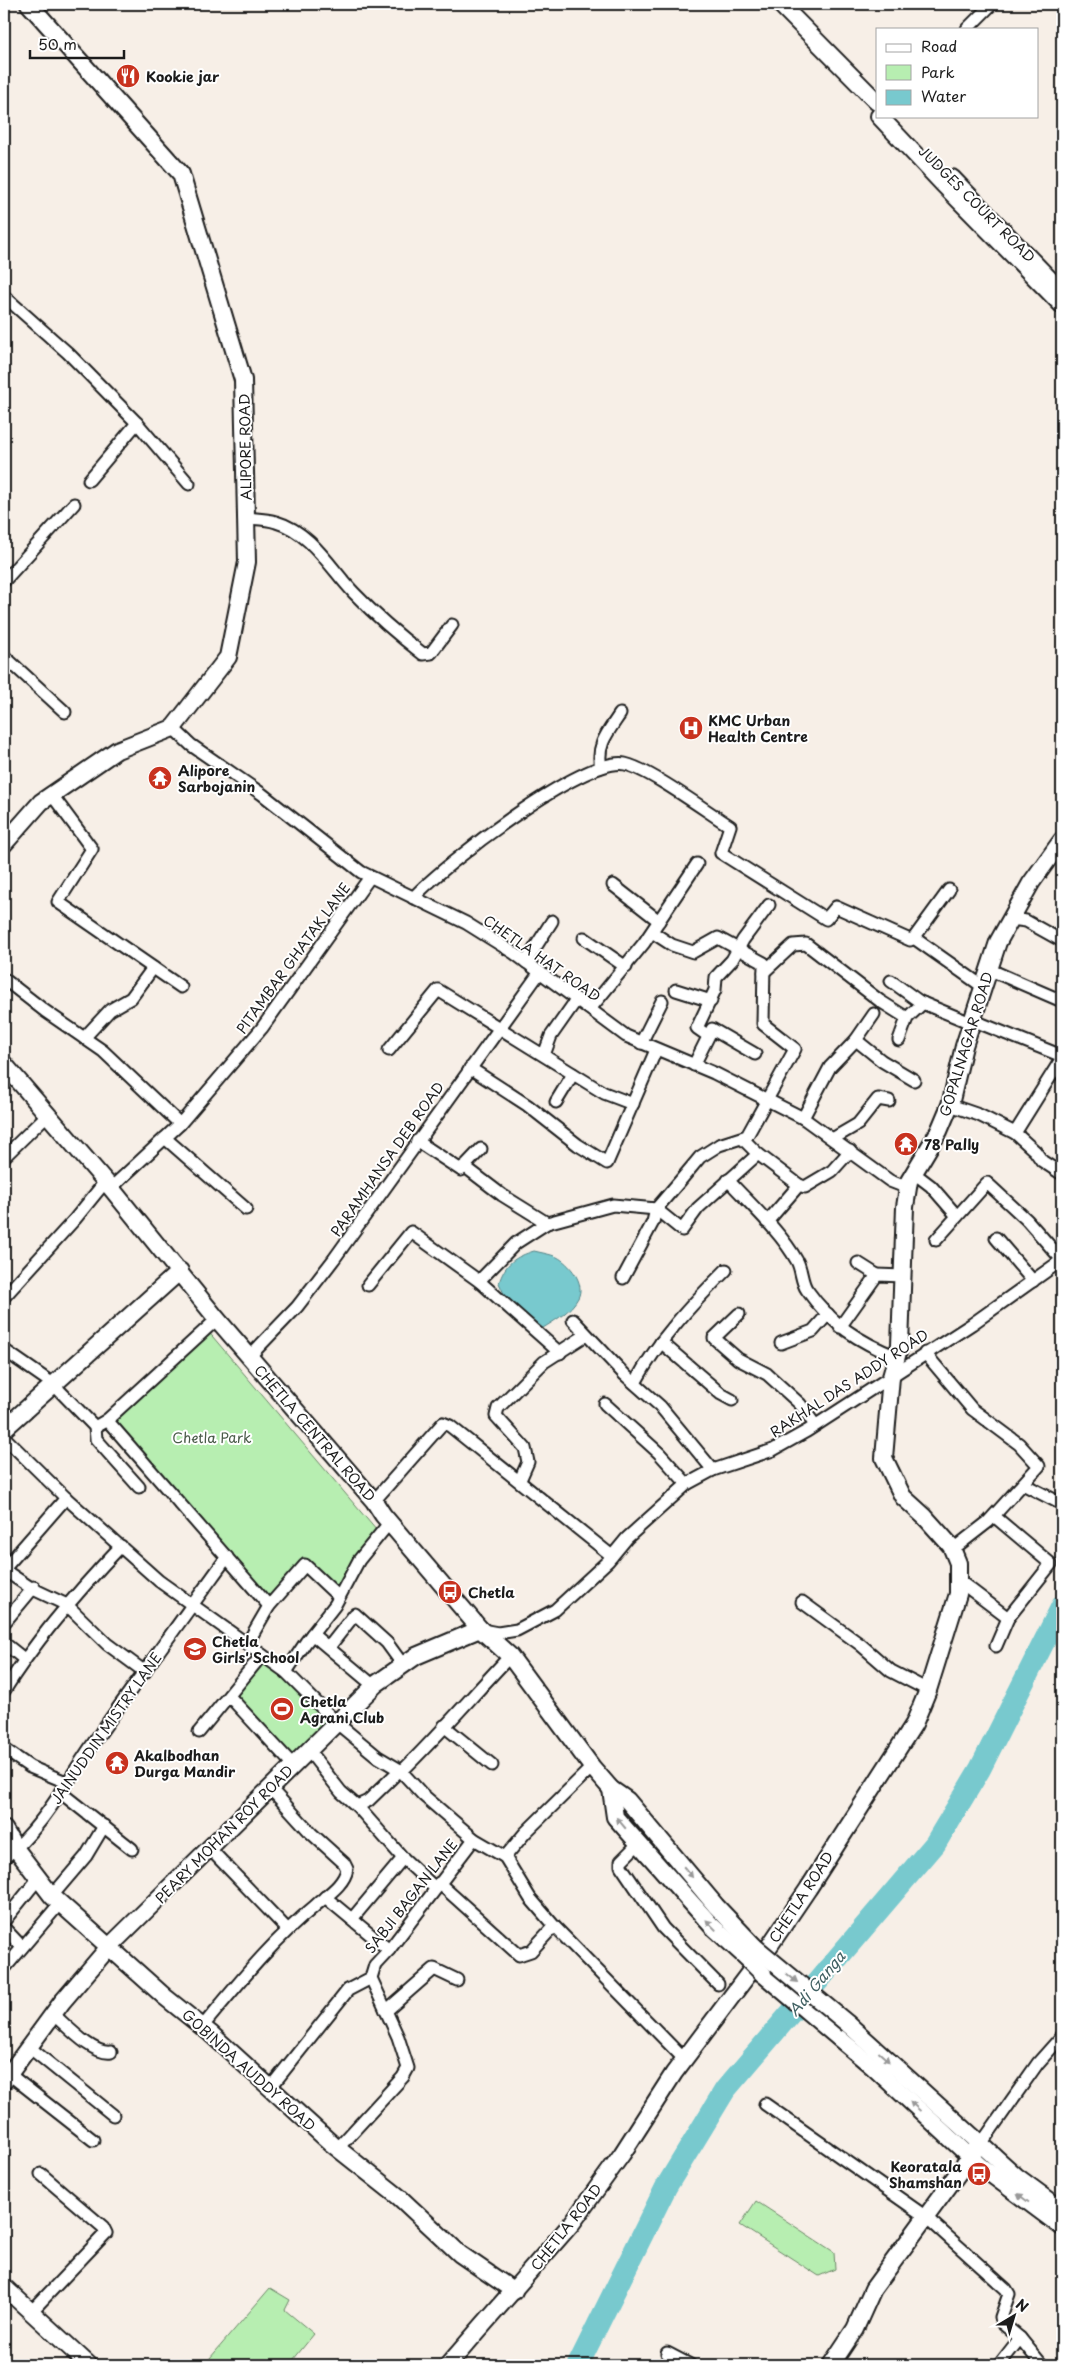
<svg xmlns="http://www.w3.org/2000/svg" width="1066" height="2369" viewBox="0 0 1066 2369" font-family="'Playpen Sans',sans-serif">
	<rect width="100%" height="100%" fill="#f7efe7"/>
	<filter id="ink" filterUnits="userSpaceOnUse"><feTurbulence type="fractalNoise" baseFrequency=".02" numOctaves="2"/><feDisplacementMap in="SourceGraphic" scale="10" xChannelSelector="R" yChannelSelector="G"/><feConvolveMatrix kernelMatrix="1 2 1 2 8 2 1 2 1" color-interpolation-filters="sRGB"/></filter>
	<g filter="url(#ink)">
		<g fill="#b7eeb1" stroke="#6a8566">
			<polygon points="207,1330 377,1531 357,1554 340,1589 303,1557 270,1600 111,1421"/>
			<polygon points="262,1658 285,1675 333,1723 293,1760 232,1695"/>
			<polygon points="756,2201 834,2252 835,2269 819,2276 740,2225"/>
			<polygon points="270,2288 290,2300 285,2310 314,2334 289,2365 204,2365"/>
		</g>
		<path fill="#78c9ce" stroke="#538487" d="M 534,1251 C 542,1253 550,1254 557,1257 C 569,1263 586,1283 578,1298 C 571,1311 556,1320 543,1328 C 520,1319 509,1306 499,1283 C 505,1263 515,1257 534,1251 Z"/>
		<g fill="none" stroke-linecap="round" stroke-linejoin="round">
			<polyline stroke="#78c9ce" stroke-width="22" points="578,2365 666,2187 725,2090 935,1844 980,1769 1062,1606"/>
			<g stroke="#1c1c1c" stroke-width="15">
				<g id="street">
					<polyline points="967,29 992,4"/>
					<polyline points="4,296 68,353 137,423 189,484"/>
					<polyline points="89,480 137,423"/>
					<path d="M 246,518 C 256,519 267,519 276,522 C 311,532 331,569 354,593 C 376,616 398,635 423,654 L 431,653 L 452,625"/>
					<polyline points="4,581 74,504"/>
					<polyline points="4,656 65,712"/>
					<polyline points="173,728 191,745 262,794 361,872 466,923 514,953 626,1036 714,1073 803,1118 890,1181 908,1188"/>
					<path d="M 601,767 C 596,745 608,732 620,714"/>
					<polyline points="52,795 92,849 58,902 181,987"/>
					<polyline points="613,885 659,921"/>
					<path d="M 413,898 C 442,866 583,756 625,764 C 649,769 706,811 730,826 L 721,853 L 826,919 L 836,907 L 910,940 L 914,938 L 949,890"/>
					<polyline points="1011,919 1026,921 1062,941"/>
					<polyline points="584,938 626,967"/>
					<polyline points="914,938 982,986"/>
					<polyline points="526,962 552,921"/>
					<polyline points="988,969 1062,1001"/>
					<polyline points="764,972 793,945 806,944 880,1001 907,1018"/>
					<polyline points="4,979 45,1011 103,1051 180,1124"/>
					<polyline points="891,981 920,1002 971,1023"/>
					<polyline points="676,990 711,1001"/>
					<polyline points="590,1009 644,943 697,864"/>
					<polyline points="972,1020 1062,1056"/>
					<polyline points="707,1035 697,1028 715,990 716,977 732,960 743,940 769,905"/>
					<polyline points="84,1038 110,1010 131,998 153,968"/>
					<polyline points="856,1040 882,1061 914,1080"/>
					<polyline points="899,1040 907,1018 923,1003"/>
					<polyline points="641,1043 662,1001"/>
					<polyline points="389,1050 438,990 604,1093 633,1104"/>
					<polyline points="544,1055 551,1036 577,999"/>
					<polyline points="694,1065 712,1029 755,1054"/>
					<polyline points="470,1068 527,1105 578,1145 607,1163 656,1050"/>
					<polyline points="556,1102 573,1074"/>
					<polyline points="950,1105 979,1115 1015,1133 1062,1058"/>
					<polyline points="803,1118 830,1067 856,1040 874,1014"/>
					<polyline points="1015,1133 1035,1151 1042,1161 1062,1174"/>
					<polyline points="165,1138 246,1209"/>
					<polyline points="834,1138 858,1124 878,1099 889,1101"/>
					<polyline points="743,1139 758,1154 799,1185"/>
					<polyline points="417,1141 461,1170 481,1149"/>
					<polyline points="4,1157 47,1115"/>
					<polyline points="464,1166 502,1195 547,1223"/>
					<polyline points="914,1173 931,1186 957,1216"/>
					<path d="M 728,1180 C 751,1205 781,1232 797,1261 C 802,1270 801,1282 807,1290 C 831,1324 859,1342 897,1357"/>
					<polyline points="111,1188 180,1124 262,1028 370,877"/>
					<polyline points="767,1222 799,1185 805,1187 832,1171 850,1151"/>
					<polyline points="996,1238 1033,1281"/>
					<polyline points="936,1240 987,1183 1027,1220 1062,1260"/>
					<polyline points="858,1263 877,1275"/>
					<polyline points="623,1278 653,1222 656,1209 680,1181 700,1157 719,1145 747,1136 795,1049 763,1024 764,963 718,938 693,952 672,945 652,932"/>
					<polyline points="479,1281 560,1353"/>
					<polyline points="368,1285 411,1232 479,1281 516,1243 547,1223 613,1205 656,1209 682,1230 698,1208 758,1154"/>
					<polyline points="4,1297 75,1219 105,1182"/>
					<polyline points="739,1314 714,1338 738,1359 767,1374 800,1404 815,1425"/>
					<polyline points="573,1320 625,1375 660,1406 713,1470"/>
					<polyline points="840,1327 877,1275 903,1276"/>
					<polyline points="661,1342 721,1394 732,1400"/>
					<polyline points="781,1343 813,1331 828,1314"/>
					<polyline points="4,1350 53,1384 95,1427"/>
					<polyline points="925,1353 972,1409 1019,1444 1039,1466 988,1522 952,1550"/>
					<polyline points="249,1357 297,1307 334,1259 540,972"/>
					<path d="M 635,1383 C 658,1340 692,1304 726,1270"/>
					<polyline points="605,1404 659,1453 687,1484"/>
					<polyline points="107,1420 269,1606"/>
					<polyline points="4,1437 66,1498 159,1581 286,1672 337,1723 378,1757 400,1770 423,1795 474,1839 505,1857 530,1898 554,1926 684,2059"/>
					<polyline points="520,1480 528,1462 525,1448 496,1416 498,1408 544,1362 586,1335"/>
					<polyline points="1023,1484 1062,1504"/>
					<polyline points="139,1487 96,1439 95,1427 107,1420 217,1319"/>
					<polyline points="374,1501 443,1423 450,1426 612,1556"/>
					<polyline points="994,1516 1051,1564 1008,1618 996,1646"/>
					<polyline points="4,1569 66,1498"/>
					<polyline points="4,1570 31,1588 34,1587 4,1623"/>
					<polyline points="958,1580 1008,1618"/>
					<polyline points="31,1588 67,1605 107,1644 145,1672"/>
					<polyline points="802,1602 861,1645 891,1671 928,1690"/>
					<polyline points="482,1630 498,1633 517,1630 555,1610 608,1561 627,1538 687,1484 713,1470 773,1450 807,1431 972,1324 1062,1260"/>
					<polyline points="312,1634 374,1686"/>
					<polyline points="4,1643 24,1659"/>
					<polyline points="247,1644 269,1606 305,1565 339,1597"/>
					<polyline points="329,1647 355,1614 387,1643 403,1665"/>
					<polyline points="286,1672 306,1642 335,1605 359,1560 390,1522"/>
					<path d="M 4,1691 C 37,1638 78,1591 121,1546"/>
					<polyline points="229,1696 293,1765"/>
					<polyline points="444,1726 492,1765"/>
					<polyline points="199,1732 262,1655"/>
					<polyline points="4,1749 30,1767 66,1782"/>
					<polyline points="309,1751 341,1792 357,1806 368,1801 400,1770"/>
					<path d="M 401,1772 C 439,1735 473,1695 510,1656"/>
					<polyline points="60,1792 132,1849"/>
					<polyline points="357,1806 403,1858 435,1888"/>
					<polyline points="639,1843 621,1861 621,1866 663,1928 718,1984"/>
					<polyline points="210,1849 287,1929"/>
					<polyline points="505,1857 525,1833 592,1767"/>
					<path d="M 4,1858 C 42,1829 65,1784 92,1745 C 136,1682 182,1619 227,1557"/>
					<polyline points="439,1883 519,1955 531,1951 554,1926"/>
					<polyline points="52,1896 86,1856 104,1826"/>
					<polyline points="325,1897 389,1950"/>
					<polyline points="352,1919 403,1858"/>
					<polyline points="4,1921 38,1879"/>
					<polyline points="4,1928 22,1947"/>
					<polyline points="4,1969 61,1902"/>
					<polyline points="386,2011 434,1969 457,1980"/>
					<path d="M 53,2014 C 67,2026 93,2055 111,2052"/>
					<path d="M 202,2027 C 238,1984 272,1941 315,1906 C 327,1895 344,1885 347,1869 L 344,1863 L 311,1833 L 270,1788"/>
					<polyline points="29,2047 113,2115"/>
					<polyline points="9,2074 93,2140"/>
					<polyline points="270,2088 348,1990 371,1978"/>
					<polyline points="765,2104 926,2217 1006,2289 1009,2294 1001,2317 1002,2323 1020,2338"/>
					<polyline points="981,2144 1038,2063 1062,2036"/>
					<polyline points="338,2148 403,2077 408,2068 398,2037 371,1978 375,1965 389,1950 474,1839"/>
					<polyline points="31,2312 106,2233 103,2227 41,2174"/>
					<polyline points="667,2353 690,2365"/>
					<polyline points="999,2365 1020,2338 1042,2365"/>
				</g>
			</g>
			<g stroke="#1c1c1c" stroke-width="20">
				<g id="secondary">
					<polyline points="780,4 877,102"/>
					<polyline points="879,116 943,184 1062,305"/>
					<polyline points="952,178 1062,292"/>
					<polyline points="4,844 41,802 117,750 173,728 228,657 247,562 243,380 181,174 29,4"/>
					<polyline points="4,1064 111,1188 217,1319 374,1501 383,1515 480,1629 510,1656 592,1767 611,1789 627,1800 716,1906 755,1947"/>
					<polyline points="4,1429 180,1271"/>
					<polyline points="611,1789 615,1817 712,1926 747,1958"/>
					<polyline points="4,1829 16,1849 52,1896 165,1997 210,2033 332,2144 399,2197 460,2254 514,2291"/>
					<polyline points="763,1974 872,2066 980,2166 1062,2227"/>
					<polyline points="848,2024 1016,2176 1062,2210"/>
					<polyline points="4,2081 62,2002 109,1947 376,1684 416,1656 480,1629"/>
					<polyline points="4,2287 89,2365"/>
					<polyline points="448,2365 572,2223 622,2154 674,2073 768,1948 808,1889 914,1724 928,1690 958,1594 958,1563 951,1546 925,1517 903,1497 884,1458 891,1377 900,1345 905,1207 909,1181 939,1131 950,1105 964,1046 998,942 1031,883 1062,840"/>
					<polyline points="831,2365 855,2329 873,2289 975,2150"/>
				</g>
			</g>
			<use href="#street" stroke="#fff" stroke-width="11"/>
			<use href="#secondary" stroke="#fff" stroke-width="16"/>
			<g stroke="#1c1c1c" stroke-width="20" stroke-linecap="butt">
				<g id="secondary-bridge">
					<polyline points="755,1947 848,2024"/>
					<polyline points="747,1958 763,1974"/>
				</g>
			</g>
			<use href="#secondary-bridge" stroke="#fff" stroke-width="16"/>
		</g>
		<defs><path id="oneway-solid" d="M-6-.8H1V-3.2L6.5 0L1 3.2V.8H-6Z" transform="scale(1.25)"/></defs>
		<g fill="#999">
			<use href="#oneway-solid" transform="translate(621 1823) rotate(-130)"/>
			<use href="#oneway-solid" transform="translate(688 1872) rotate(50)"/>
			<use href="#oneway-solid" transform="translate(711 1925) rotate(-134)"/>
			<use href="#oneway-solid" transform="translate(792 1978) rotate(39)"/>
			<use href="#oneway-solid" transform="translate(884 2057) rotate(42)"/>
			<use href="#oneway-solid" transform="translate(915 2106) rotate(-137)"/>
			<use href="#oneway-solid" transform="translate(1023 2198) rotate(-143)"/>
		</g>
	</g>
	<defs>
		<g id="restaurant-disc" transform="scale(1.25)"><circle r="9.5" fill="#c8321e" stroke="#fff"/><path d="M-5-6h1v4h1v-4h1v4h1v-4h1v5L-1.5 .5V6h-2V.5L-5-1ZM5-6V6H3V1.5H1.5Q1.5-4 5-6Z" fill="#fff"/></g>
		<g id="hospital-disc" transform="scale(1.25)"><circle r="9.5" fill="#c8321e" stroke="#fff"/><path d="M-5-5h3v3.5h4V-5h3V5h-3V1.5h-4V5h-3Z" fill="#fff"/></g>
		<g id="temple-disc" transform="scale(1.25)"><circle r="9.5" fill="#c8321e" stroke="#fff"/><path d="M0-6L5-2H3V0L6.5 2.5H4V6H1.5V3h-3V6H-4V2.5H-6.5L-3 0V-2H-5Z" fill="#fff"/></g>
		<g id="bus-disc" transform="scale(1.25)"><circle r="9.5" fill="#c8321e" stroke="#fff"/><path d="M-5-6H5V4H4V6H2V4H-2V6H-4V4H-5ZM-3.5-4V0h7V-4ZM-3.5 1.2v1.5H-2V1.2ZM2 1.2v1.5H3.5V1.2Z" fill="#fff"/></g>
		<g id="school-disc" transform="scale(1.25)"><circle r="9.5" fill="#c8321e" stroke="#fff"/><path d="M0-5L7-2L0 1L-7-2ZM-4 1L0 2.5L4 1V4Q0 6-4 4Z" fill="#fff"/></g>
		<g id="stadium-disc" transform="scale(1.25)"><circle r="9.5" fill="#c8321e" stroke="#fff"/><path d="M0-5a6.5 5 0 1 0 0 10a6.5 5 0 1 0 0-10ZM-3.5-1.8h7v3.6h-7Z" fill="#fff"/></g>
	</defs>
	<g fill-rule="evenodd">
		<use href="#restaurant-disc" x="128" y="76"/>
		<use href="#hospital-disc" x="691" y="728"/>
		<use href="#temple-disc" x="160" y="778"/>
		<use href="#temple-disc" x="906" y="1144"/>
		<use href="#bus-disc" x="450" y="1592"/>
		<use href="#school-disc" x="195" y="1649"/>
		<use href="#stadium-disc" x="282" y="1709"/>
		<use href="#temple-disc" x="117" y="1763"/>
		<use href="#bus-disc" x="979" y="2174"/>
	</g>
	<g text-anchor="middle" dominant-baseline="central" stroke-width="4" stroke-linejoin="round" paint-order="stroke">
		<g font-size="14" font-weight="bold" fill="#1c1c1c" stroke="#fff" text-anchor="start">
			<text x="146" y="76">Kookie jar</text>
			<text x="708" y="720">KMC Urban<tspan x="708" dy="16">Health Centre</tspan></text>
			<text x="178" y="770">Alipore<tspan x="178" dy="16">Sarbojanin</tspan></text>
			<text x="924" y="1144">78 Pally</text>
			<text x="468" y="1592">Chetla</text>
			<text x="212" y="1641">Chetla<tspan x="212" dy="16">Girls' School</tspan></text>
			<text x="300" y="1701">Chetla<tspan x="300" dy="16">Agrani Club</tspan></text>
			<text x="134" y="1755">Akalbodhan<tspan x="134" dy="16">Durga Mandir</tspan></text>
			<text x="962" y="2166" text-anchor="end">Keoratala<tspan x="962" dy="16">Shamshan</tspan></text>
		</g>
		<g font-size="14" fill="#1c1c1c" stroke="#fff">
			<text transform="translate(977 204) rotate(45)">JUDGES COURT ROAD</text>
			<text transform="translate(245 447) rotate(-91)">ALIPORE ROAD</text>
			<text transform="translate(293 958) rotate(-54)">PITAMBAR GHATAK LANE</text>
			<text transform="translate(542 958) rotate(35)">CHETLA HAT ROAD</text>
			<text transform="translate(966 1044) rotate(-73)">GOPALNAGAR ROAD</text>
			<text transform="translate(387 1159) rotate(-55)">PARAMHANSA DEB ROAD</text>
			<text transform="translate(849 1383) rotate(-33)">RAKHAL DAS ADDY ROAD</text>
			<text transform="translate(315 1433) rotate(49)">CHETLA CENTRAL ROAD</text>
			<text transform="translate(106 1728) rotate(-55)">JAINUDDIN MISTRY LANE</text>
			<text transform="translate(224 1834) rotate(-45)">PEARY MOHAN ROY ROAD</text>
			<text transform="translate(411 1896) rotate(-52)">SABJI BAGAN LANE</text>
			<text transform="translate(801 1897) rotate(-57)">CHETLA ROAD</text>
			<text transform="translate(249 2070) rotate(42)">GOBINDA AUDDY ROAD</text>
			<text transform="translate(566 2227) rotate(-52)">CHETLA ROAD</text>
		</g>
		<g font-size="14" fill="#4a5b49" stroke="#fff">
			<text x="212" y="1437">Chetla Park</text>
		</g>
		<g font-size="15" font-style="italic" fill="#416163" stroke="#fff">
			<text transform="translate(816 1983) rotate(-50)">Adi Ganga</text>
		</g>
	</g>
	<rect width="1066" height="2369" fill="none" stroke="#fff" stroke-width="20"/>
	<rect x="10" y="10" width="1046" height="2349" fill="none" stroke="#1c1c1c" stroke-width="2" filter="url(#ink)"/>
	<rect x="876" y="28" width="162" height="90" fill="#ffffff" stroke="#a4a4a4"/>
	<rect x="886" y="44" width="25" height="8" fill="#ffffff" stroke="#a4a4a4"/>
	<text x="921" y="52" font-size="15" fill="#1c1c1c">Road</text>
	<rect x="886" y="65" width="25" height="15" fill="#b7eeb1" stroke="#a4a4a4"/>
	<text x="921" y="78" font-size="15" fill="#1c1c1c">Park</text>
	<rect x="886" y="90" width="25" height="15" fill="#78c9ce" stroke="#a4a4a4"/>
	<text x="921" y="102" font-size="15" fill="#1c1c1c">Water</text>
	<g transform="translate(1014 2316) rotate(38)" stroke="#ffffff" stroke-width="4" paint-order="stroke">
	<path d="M0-4L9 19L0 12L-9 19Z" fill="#1c1c1c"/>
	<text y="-8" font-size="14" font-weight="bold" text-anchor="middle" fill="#1c1c1c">N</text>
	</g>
	<path d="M30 50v8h94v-8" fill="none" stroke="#1c1c1c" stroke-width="2.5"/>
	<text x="38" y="50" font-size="15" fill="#1c1c1c" stroke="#ffffff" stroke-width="4" paint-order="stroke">50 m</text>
</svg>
